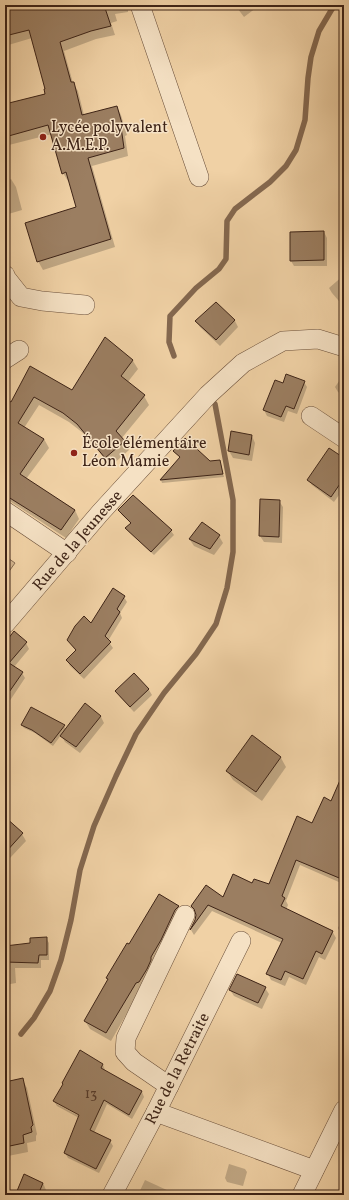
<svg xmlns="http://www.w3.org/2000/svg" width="349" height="1200" viewBox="0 0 349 1200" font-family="Vollkorn,serif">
	<rect width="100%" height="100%" fill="#f0d1a5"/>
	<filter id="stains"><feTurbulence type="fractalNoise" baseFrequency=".005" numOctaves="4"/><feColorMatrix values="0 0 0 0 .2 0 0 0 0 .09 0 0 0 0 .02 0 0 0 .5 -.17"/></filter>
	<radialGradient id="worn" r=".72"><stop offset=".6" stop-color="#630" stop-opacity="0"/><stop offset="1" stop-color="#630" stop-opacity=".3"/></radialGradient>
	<polygon fill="#d2b48d" stroke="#886c52" points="5,556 15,563 5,577"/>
	<g fill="#0003" fill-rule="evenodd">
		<polygon points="5,5 128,5 128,12 115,14 117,21 111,23 115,35 96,39 64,51 73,83 78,91 84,115 117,107 121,115 127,135 125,136 128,156 92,166 115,247 43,270 38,261 78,207 70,181 68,181 63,173 52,134 5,146 5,105 46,94 46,90 32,38 5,46"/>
		<polygon points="235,5 260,5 244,17"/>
		<polygon points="5,162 9,180 11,179 16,187 22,210 5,215"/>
		<polygon points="324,232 327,238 327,266 294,266 291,261"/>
		<polygon points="344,275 344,307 332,293 329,288"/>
		<polygon points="216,303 235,321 238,327 220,346 200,327 196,321"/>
		<polygon points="105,339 133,361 138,369 127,383 144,396 149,405 121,439 129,450 111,466 83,433 69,422 39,405 24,428 44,439 49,448 26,479 75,510 79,519 66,538 5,498 5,400 11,403 30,368 73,392"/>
		<polygon points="344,374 344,396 338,392 335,387"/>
		<polygon points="304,382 307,387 297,414 288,411 284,422 267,416 264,410 283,384"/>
		<polygon points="232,433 252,436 255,443 252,461 233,458 229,451"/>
		<polygon points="175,451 209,462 220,461 224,477 162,483 161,480 181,458"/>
		<polygon points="344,460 344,488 334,502 312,485 308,480"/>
		<polygon points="279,501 283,507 282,543 264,542 260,536"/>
		<polygon points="119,510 171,531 174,535 154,555 129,532 127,528 132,524 122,515"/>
		<polygon points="202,523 219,536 223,543 214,555 194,546 190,540"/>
		<polygon points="124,597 127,602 120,613 122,618 108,641 113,648 84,679 70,666 67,660 76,651 68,640 91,624"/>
		<polygon points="26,643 29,649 14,667 22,673 25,678 5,708 5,644"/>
		<polygon points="134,675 149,690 152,695 134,712 120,697 117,691"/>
		<polygon points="86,705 101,717 104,723 80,753 65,742 61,735 53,746 35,733 24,728 22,725 64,726 66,730"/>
		<polygon points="252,736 281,758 286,767 262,801 233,780 227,771"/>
		<polygon points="344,773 344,875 341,883 300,865 286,901 288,905 286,910 332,931 336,938 325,960 319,957 306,985 289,977 285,986 271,980 268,974 282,943 212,911 194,935 191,930 196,920 197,914 192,906 223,899 253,884 269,886 313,824 332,802"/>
		<polygon points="5,818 22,834 26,841 10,858 5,854"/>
		<polygon points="178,907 183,915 111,1041 90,1029 85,1021 129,946"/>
		<polygon points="344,915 344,935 341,934 338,928"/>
		<polygon points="46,938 49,943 49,960 41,960 41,968 15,968 16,983 5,985 5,947 31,944"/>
		<polygon points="265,988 269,994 262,1009 234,996 230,990"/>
		<path d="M 103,1065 L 105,1070 L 105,1071 L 142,1092 L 144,1097 L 132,1119 L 107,1104 L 94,1133 L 110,1141 L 113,1146 L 99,1173 L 68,1158 L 65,1153 L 79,1118 L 57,1106 L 54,1101 ZM 57,1102 L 84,1117 L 83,1118 L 57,1104 Z"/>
		<polygon points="22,1079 27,1088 37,1134 36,1136 36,1141 27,1143 28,1152 8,1156 5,1151 5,1083"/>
		<polygon points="344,1152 344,1166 343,1165 344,1163 341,1158"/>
		<polygon points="229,1164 245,1169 247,1172 243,1186 227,1182 225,1178"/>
		<polygon points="145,1180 169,1191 171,1195 138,1195"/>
		<polygon points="43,1183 46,1190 44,1195 20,1195 18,1191"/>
	</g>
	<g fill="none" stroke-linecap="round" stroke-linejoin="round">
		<g stroke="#84684f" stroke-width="5.5">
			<polyline points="174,356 169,342 170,316 196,288 219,269 226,259 227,221 235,209 270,182 286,166 296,150 305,120 308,78 311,57 319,31 332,9 336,5"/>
			<polyline points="21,1034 34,1018 50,991 61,960 71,920 80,870 94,826 116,776 136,734 164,693 196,654 216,624 227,588 233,552 233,500 215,404"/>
		</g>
	</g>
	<g fill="#9b7e61" stroke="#3e2417">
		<polygon points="5,5 104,5 111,26 91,31 60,42 71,82 74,82 82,115 117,106 123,127 121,127 124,148 88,158 111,239 37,262 25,223 76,207 66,172 62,174 48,125 5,137 5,104 45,94 44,89 45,89 29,30 5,36"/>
		<polygon points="324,231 324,260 290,261 290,232"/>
		<polygon points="216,302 235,320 216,340 195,321"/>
		<polygon points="105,337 133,360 121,376 145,395 116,431 125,441 105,458 77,424 63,413 34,397 18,423 44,439 20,474 75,510 61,530 5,495 5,399 11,402 30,366 72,390"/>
		<polygon points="286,374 305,381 294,409 286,406 281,417 263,410 275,380 283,383"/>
		<polygon points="231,431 252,435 249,455 228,451"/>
		<polygon points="185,438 210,461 220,460 223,474 160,480 180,457 173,451"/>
		<polygon points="329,448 344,458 344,478 331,497 307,480"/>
		<polygon points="133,495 172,530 151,552 125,528 131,523 118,510"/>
		<polygon points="260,499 280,500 279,537 259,536"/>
		<polygon points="202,522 220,535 210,549 189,539"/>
		<polygon points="113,588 125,596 117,609 120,612 105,636 111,642 80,674 66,660 76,650 67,640 75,626 84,616 91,623"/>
		<polygon points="14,631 27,642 9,663 23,672 5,698 5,643"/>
		<polygon points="134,673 149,689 130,707 115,691"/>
		<polygon points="85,703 101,716 76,747 60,736"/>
		<polygon points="31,707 65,725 51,743 32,730 21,725"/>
		<polygon points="252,735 281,757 256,792 226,771"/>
		<polygon points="344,771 344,880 296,860 282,896 285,898 281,906 333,931 322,954 316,951 303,979 285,971 281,980 266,974 283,939 208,905 190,930 195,920 196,915 194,909 191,906 206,885 223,897 233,874 252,883 254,879 269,884 297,816 312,823 324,797 331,801"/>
		<polygon points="5,817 23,833 5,853"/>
		<polygon points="159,894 179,906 175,910 161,940 151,957 151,960 147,969 139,982 136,983 106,1033 84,1021 108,979 106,978 127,943 129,944"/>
		<polygon points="47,937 47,955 39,955 38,963 5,962 5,946 30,943 30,938"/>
		<polygon points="237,974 266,987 258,1003 229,990"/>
		<polygon points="80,1050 103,1064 101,1068 142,1091 129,1115 104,1100 90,1130 111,1140 96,1169 64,1153 79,1115 53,1101 63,1084 62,1083"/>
		<polygon points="23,1078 33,1125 31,1127 32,1132 23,1135 24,1143 5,1147 5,1082"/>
		<polygon points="24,1174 43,1183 38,1195 26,1195 17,1191"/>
	</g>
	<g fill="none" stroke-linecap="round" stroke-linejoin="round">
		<g stroke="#6a4f3a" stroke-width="20">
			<g id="minor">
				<polyline points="140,5 199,177"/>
				<polyline points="5,275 6,278 21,297 42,301 85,305"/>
				<polyline points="5,359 19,350"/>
				<polyline points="311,416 344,438"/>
				<polyline points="5,511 67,553"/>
				<polyline points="5,624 100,513 208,395 243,363 283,341 318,339 344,347"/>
				<polyline points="169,1086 134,1062 125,1052 126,1038 185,915"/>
				<polyline points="156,1112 314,1170"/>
				<polyline points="112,1195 156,1112 241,941"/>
				<polyline points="302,1195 344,1110"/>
			</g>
		</g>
		<use href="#minor" stroke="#f5e1c4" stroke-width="19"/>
	</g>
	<g fill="#8f2418" stroke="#f5e1c4" stroke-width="1.5">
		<circle cx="43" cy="137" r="4"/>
		<circle cx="74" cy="453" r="4"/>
	</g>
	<g text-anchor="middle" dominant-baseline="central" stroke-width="3" stroke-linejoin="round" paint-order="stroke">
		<g font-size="14" fill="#553a2a">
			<text x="91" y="1094">13</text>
		</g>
		<g font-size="16" fill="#3e2417" stroke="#f5e1c4" text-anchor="start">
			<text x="51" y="128">Lycée polyvalent<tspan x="51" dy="18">A.M.E.P.</tspan></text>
			<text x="82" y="444">École élémentaire<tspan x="82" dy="18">Léon Mamie</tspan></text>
		</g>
		<g font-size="16" fill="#3e2417" stroke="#f5e1c4">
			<text transform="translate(78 541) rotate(-49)">Rue de la Jeunesse</text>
			<text transform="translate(178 1069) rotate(-63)">Rue de la Retraite</text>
		</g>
	</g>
	<rect width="349" height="1200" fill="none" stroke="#f0d1a5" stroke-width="20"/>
	<rect x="6" y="6" width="337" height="1188" fill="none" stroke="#3e2417" stroke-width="2"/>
	<rect x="10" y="10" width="329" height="1180" fill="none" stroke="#3e2417"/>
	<rect width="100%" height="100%" filter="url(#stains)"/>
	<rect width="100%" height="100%" fill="url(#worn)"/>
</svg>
